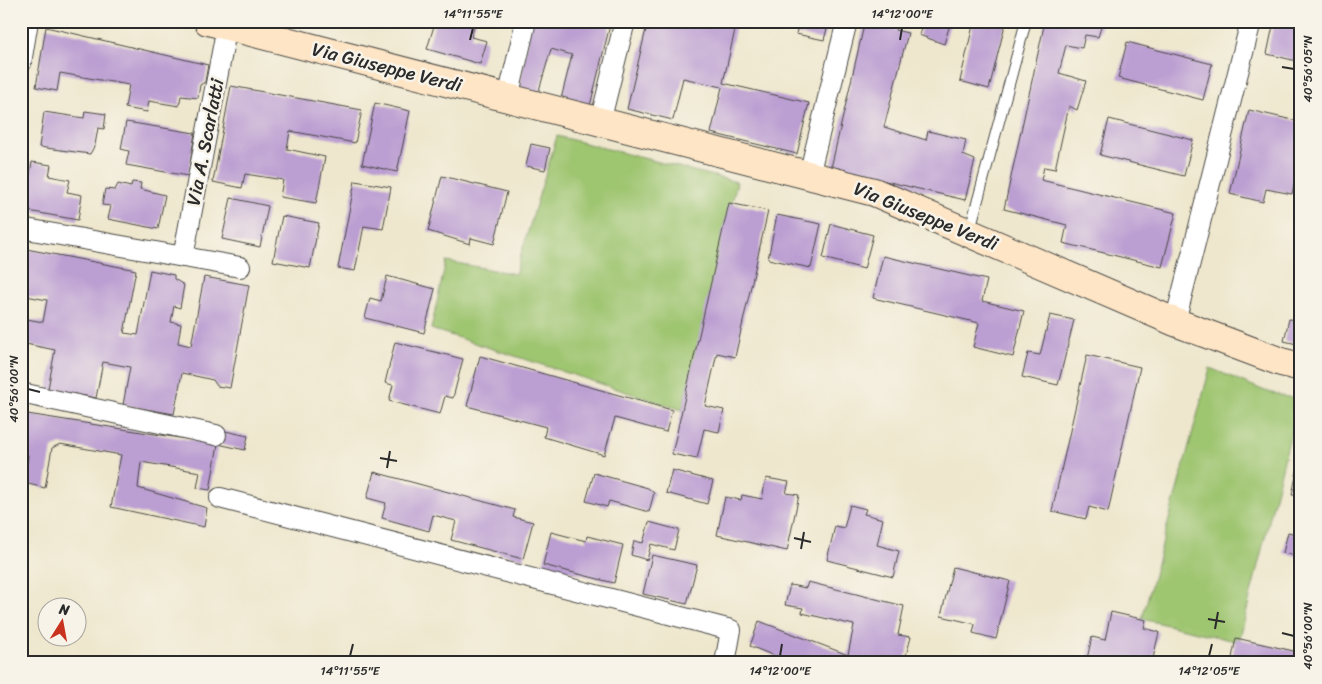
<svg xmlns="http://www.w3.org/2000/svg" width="1322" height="684" viewBox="0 0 1322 684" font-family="Sriracha,sans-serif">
	<rect width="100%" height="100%" fill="#f7f3e8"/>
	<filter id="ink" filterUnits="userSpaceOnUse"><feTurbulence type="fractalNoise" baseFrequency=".02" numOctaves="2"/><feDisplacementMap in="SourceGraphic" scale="10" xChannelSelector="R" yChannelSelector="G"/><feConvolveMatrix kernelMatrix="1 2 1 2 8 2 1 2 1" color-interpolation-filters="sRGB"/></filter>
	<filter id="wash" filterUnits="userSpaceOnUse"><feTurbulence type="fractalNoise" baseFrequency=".0096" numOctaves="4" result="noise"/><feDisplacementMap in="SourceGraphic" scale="20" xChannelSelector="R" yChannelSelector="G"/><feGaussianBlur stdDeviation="1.12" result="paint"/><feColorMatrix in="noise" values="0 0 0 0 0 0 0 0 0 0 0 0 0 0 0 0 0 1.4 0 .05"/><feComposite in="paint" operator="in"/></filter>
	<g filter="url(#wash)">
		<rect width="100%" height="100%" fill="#eee7cd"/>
		<g fill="#9ec570" stroke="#64784e">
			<polygon points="557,136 737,182 682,410 431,329 446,261 515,274"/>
			<polygon points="1210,368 1265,391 1299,400 1239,642 1142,619"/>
		</g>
		<g id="blocks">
			<g fill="#bb9ed2">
				<polygon points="421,21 476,21 471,37 487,41 480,64 427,49 434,26"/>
				<polygon points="530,21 611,21 590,106 561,99 572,55 551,49 538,94 520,88"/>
				<polygon points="648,21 737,21 723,83 809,103 797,154 711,133 722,87 683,78 673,120 627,109"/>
				<polygon points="799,21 829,21 824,40 796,34"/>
				<polygon points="865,21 897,21 895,30 908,33 884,127 926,140 928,131 966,140 963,155 975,160 965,200 831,168"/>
				<polygon points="929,21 951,21 944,44 919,35 922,26 927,28"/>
				<polygon points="974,21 1006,21 989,89 960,81"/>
				<polygon points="1045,21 1103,21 1098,37 1085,35 1082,48 1066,45 1059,73 1086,81 1077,110 1069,106 1055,169 1044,167 1041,180 1176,213 1162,267 1063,243 1067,225 1004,209"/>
				<polygon points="1274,21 1301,21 1301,62 1267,54"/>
				<polygon points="46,27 208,65 205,82 200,85 198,98 181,96 179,106 149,101 147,112 125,108 129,85 60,73 57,91 36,87"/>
				<polygon points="1127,42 1212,64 1203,100 1118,78"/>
				<polygon points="231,86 362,110 355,143 290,131 287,149 325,157 316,203 280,197 283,180 245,174 242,188 213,182"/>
				<polygon points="375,103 410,111 397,172 362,164"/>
				<polygon points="1249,110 1301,122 1301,155 1292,194 1266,189 1263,202 1230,194"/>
				<polygon points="85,111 106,114 104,129 98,128 95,145 90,154 39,147 44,112 84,118"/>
				<polygon points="1109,119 1193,140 1184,176 1100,155"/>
				<polygon points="126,122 195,133 188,176 126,165 129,151 121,149"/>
				<polygon points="531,144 550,148 545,170 526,166"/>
				<polygon points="32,162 51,165 49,176 70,180 67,192 82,195 78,220 23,210"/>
				<polygon points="442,176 507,192 494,244 471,238 470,244 428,231"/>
				<polygon points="355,181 391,187 383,229 364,226 355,271 338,268"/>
				<polygon points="132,182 141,183 140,189 165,195 158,229 108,219 111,206 102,205 105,189 115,190 118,184 131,187"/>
				<polygon points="231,198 268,206 260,247 222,239"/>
				<polygon points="729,203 768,211 735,357 717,353 705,406 724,410 719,432 704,429 697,459 672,454"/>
				<polygon points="777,215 821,224 811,268 768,259"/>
				<polygon points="282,216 319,223 310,268 273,261"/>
				<polygon points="831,224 873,235 864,269 823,258"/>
				<polygon points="21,248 136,270 124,333 138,335 150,270 174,275 174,279 184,285 180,308 174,306 171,322 181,324 178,343 191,346 204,277 249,285 230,388 217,386 213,380 182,373 174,414 123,405 130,367 103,362 96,398 48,389 55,350 21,343 21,318 43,322 47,300 21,295"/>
				<polygon points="883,256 987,280 982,301 1024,311 1013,357 973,347 979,323 873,298"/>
				<polygon points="1300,275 1301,275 1301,288 1297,287"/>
				<polygon points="387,276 435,289 424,333 365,318 370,298 381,301"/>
				<polygon points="1050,315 1074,320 1058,385 1022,377 1028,353 1040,355"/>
				<polygon points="1289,319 1301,321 1301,345 1284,341"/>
				<polygon points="395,342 463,359 453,398 445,396 440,414 389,401 393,385 385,383"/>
				<polygon points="1087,355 1140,367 1108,512 1089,507 1086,519 1052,511"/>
				<polygon points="480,356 672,410 666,432 615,418 604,455 544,437 546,427 467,406"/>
				<polygon points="21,413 218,444 210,490 197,488 200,472 141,462 138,488 207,508 204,527 111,507 121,455 60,444 52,448 45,488 24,483 28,455 21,454"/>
				<polygon points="221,430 248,436 245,450 218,444"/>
				<polygon points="1300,457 1301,457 1301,496 1292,495"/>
				<polygon points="672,470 713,481 707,504 666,493"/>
				<polygon points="374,472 515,510 513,517 533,522 523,559 451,540 456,521 433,515 429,531 382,518 386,503 367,498"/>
				<polygon points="594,473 648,488 654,493 649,512 609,501 607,507 586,501"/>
				<polygon points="766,478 789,482 786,493 799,495 787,551 717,535 725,497 741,500 742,495 762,499"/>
				<polygon points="850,505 866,509 864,514 883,519 877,545 899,551 893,577 827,560 835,526 844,528"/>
				<polygon points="649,522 679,530 674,550 651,544 647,560 631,555 634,541 643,543"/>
				<polygon points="551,532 586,541 587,536 623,545 614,583 543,565"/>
				<polygon points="1288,532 1301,535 1301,557 1283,553"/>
				<polygon points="652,555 697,565 687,604 643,594"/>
				<polygon points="953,567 1010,581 996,639 973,633 975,624 941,616"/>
				<polygon points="808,582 904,606 898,635 911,637 904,663 792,663 750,646 759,621 848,655 854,625 802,613 803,608 785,605 790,585 806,588"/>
				<polygon points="1111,612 1146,620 1144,628 1159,632 1152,663 1086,663 1092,637 1105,640"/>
				<polygon points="1236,638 1298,652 1296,663 1231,663"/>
			</g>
		</g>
	</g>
	<g filter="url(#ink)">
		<use href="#blocks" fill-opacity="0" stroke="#484743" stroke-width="1"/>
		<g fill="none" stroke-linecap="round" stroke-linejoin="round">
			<g stroke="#484743" stroke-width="12">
				<polyline id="lane" points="969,233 1026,21"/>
			</g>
			<g stroke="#484743" stroke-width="22">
				<g id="street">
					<polyline points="21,63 28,21"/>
					<polyline points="508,98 526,21"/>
					<polyline points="600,122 625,21"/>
					<polyline points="809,175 847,21"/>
					<polyline points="21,228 240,267"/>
					<polyline points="183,257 227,26"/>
					<polyline points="1175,322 1251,21"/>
					<polyline points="21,393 216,435"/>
					<polyline points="220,498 731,630 725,663"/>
				</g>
			</g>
			<g stroke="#484743" stroke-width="30">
				<polyline id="secondary" points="208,21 874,192 1175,322 1281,362 1301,367"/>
			</g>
			<use href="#lane" stroke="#fff" stroke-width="10"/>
			<use href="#street" stroke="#fff" stroke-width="20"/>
			<use href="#secondary" stroke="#fee5c5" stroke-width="28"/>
		</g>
	</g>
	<path fill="none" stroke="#2b2b2b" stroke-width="2" d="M 470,40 L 473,28M 900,40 L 902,28M 1282,67 L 1294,69M 28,389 L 40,392M 380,458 L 397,461M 387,468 L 390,451M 794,538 L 811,542M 801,549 L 804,532M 1208,619 L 1225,622M 1215,629 L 1218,612M 1282,633 L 1294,636M 350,656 L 353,644M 780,656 L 782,644M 1209,656 L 1212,644"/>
	<g text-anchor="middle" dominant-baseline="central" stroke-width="5" stroke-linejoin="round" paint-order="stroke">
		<g font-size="19" fill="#2b2b2b" stroke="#f7f3e8">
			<text transform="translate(387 67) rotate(14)">Via Giuseppe Verdi</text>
			<text transform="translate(205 142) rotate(-79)">Via A. Scarlatti</text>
			<text transform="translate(926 216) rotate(22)">Via Giuseppe Verdi</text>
		</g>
	</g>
	<rect width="1322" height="684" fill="none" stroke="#f7f3e8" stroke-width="55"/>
	<g transform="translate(62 622) rotate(11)"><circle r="24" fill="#f7f3e8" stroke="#a5a39c"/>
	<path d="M0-4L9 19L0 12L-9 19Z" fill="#c8321e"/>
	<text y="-8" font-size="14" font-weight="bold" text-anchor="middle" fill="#2b2b2b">N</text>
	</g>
	<rect x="28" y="28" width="1266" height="628" fill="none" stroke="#2b2b2b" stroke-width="2"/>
	<g font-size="12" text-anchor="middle" fill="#2b2b2b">
		<text x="473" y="18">14°11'55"E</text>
		<text x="902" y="18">14°12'00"E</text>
		<text transform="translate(1308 69) rotate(-90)" y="4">40°56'05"N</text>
		<text transform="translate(14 389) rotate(-90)" y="4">40°56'00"N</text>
		<text transform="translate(1308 636) rotate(-90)" y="4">40°56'00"N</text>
		<text x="350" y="675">14°11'55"E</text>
		<text x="780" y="675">14°12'00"E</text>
		<text x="1209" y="675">14°12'05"E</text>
	</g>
</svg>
